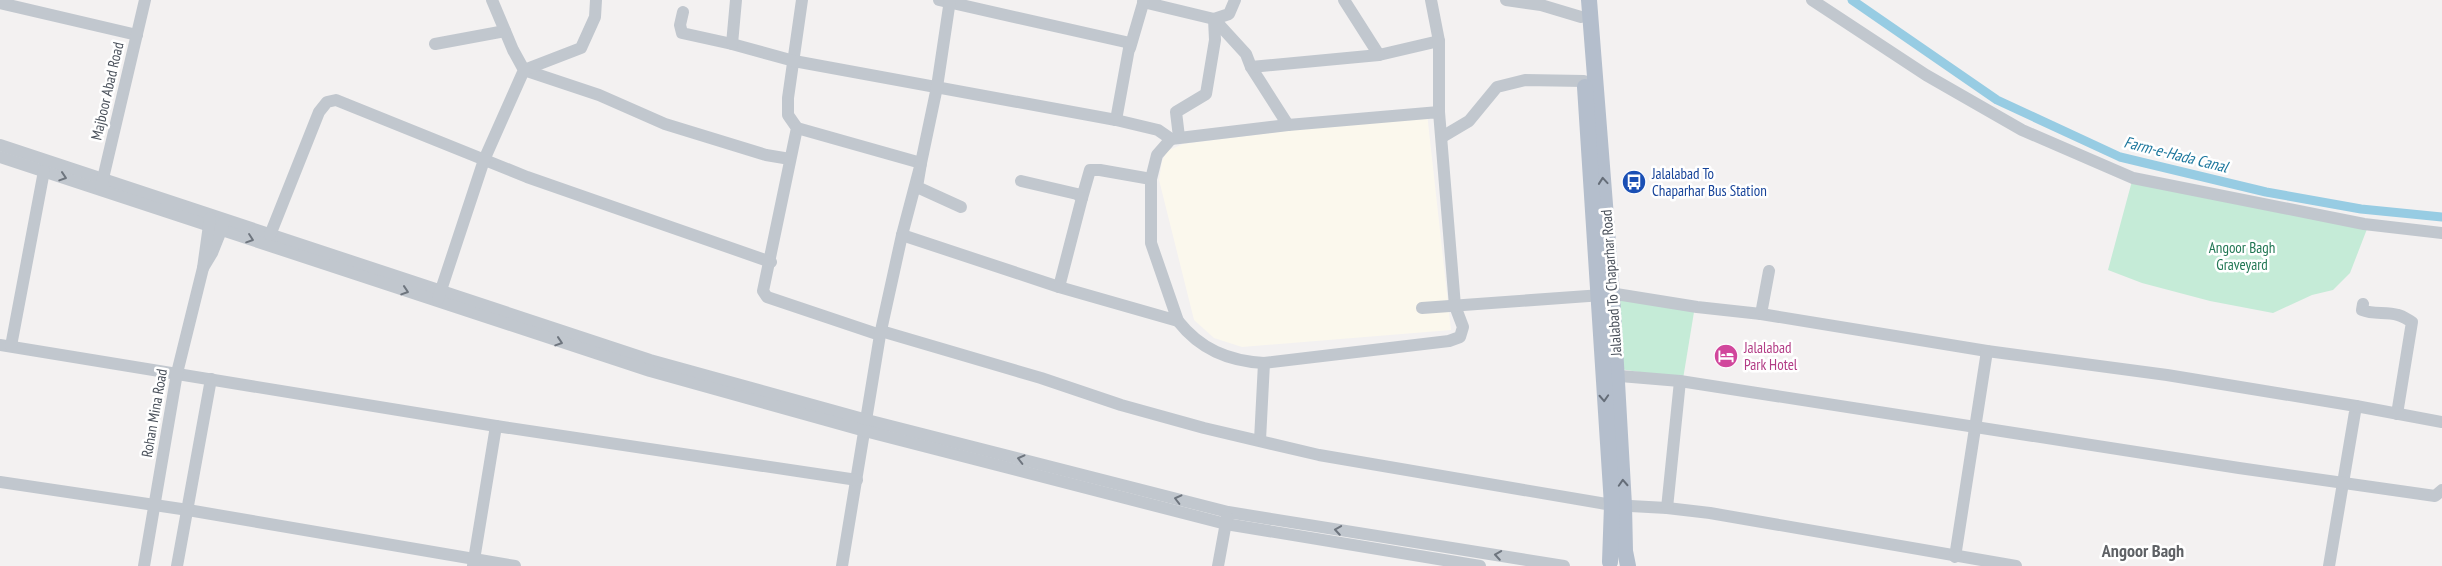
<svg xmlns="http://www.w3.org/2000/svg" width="2442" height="566" viewBox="0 0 2442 566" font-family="'PT Sans Narrow',sans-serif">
	<rect width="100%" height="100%" fill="#f3f1f1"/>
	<polygon fill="#fbf8ed" points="1427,113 1451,330 1242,347 1214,338 1194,320 1159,180 1162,161 1167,151 1183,144"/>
	<g fill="#c5ebd7">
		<polygon points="2132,181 2367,229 2350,273 2333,290 2312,295 2273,313 2210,301 2142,283 2108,270"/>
		<polygon points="1618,299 1694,312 1683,379 1620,369"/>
	</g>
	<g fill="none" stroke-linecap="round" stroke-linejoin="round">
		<polyline stroke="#97cce3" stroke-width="9" points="1852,0 1997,100 2120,157 2266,192 2361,209 2442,217"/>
		<g stroke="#c1c7ce" stroke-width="12">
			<polyline points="802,0 788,98 788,115 797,128 763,291 767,297 880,335 842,566"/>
			<polyline points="939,0 1130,43 1116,120"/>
			<polyline points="1344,0 1379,55 1439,41"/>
			<polyline points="1431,0 1439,41 1439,112"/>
			<polyline points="1506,0 1541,5 1581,17"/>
			<polyline points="1812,0 1926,75 2022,130 2133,178 2364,224 2442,233"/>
			<polyline points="1143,2 1214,19 1246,54 1251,67 1288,125"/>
			<polyline points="0,3 137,35"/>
			<path d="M 683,12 L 680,25 L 682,33 L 732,44 L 794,61 L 1116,120 L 1158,130 L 1171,139 L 1288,125 L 1439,112 L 1455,306 L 1463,327 L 1460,337 L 1449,341 L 1264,363 C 1228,361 1200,349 1178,321"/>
			<polyline points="435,44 505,31"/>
			<polyline points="732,44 736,0"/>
			<polyline points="1130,48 1144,0"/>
			<polyline points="1251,67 1379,55"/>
			<polyline points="524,70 599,95 665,124 766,155 790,159"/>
			<polyline points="524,70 581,48 595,17 596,0"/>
			<polyline points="797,128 921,163 917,187 961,207"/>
			<polyline points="1179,137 1176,112 1206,94 1215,40 1214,19 1229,14 1235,0"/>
			<polyline points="1442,137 1469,121 1497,87 1525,80 1584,81"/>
			<polyline points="0,145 650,360 867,420 1228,512 1564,566"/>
			<polyline points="0,157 650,371 865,431 1226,524 1480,566"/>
			<polyline points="1021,181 1077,194 1082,198 1090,170 1100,170 1151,179"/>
			<polyline points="101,187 145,0"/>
			<polyline points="270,235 319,112 327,102 336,100 527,177 771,262"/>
			<polyline points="902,235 1059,287 1178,321 1151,243 1151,179 1157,155 1171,139"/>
			<polyline points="203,268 212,253 224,223"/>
			<polyline points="1059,287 1082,198"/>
			<polyline points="438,299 484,160 524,70 513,50 492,0"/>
			<path d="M 2363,304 L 2362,310 C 2374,315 2386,311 2398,315 C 2403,316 2408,320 2412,322 L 2397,414"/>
			<polyline points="1422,308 1616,294 1697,307 1761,314 1987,351 2167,375 2356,406 2329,566"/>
			<polyline points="1761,314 1769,271"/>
			<polyline points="881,331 1041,378 1121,405 1204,428 1319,455 1612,505 1667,508 1710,513 2016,566"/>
			<polyline points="880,335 902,235 921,163 937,87 950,0"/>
			<polyline points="0,345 496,426 857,480"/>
			<polyline points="11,346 44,171"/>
			<polyline points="1608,375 1680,381 2239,468 2435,496 2442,490"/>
			<polyline points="2356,406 2442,422"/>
			<polyline points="1260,440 1264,363"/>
			<polyline points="0,482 188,510 515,566"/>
			<polyline points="1667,508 1680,381"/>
			<polyline points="1955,557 1987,351"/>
			<polyline points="144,566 177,373 203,268 210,218"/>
			<polyline points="177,566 211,379"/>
			<polyline points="473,566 496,426"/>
			<polyline points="1218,566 1227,517"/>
		</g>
		<g stroke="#b4becc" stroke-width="16">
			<polyline points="1589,0 1612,294 1624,505 1625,551 1628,566"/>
			<polyline points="1585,87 1612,505 1610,562"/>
		</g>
	</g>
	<defs><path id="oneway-chevron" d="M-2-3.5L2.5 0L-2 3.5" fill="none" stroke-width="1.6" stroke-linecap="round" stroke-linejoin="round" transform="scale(1.25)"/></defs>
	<g stroke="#6e757e">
		<use href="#oneway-chevron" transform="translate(63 177) rotate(18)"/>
		<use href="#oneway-chevron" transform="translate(250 239) rotate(19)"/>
		<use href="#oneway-chevron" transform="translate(405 291) rotate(18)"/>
		<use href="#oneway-chevron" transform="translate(559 342) rotate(18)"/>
		<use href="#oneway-chevron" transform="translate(1021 459) rotate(-166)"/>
		<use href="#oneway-chevron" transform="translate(1178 499) rotate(-166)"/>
		<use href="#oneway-chevron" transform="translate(1338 530) rotate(-171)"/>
		<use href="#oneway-chevron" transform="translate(1498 555) rotate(-171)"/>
	</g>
	<g stroke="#656d78">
		<use href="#oneway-chevron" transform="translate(1603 181) rotate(-95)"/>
		<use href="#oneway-chevron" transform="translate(1604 398) rotate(87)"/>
		<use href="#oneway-chevron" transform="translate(1623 483) rotate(-93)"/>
	</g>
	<defs>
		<g id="bus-disc" transform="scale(1.25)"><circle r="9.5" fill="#1a4fb4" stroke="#fff"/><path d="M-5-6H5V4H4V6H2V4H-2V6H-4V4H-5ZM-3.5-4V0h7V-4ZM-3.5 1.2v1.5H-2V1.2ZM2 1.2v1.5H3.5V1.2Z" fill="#fff"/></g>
		<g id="hotel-disc" transform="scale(1.25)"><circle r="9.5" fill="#d1479c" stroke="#fff"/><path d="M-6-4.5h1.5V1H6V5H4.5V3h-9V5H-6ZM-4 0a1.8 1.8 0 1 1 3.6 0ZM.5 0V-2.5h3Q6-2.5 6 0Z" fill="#fff"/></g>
	</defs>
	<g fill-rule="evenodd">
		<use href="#bus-disc" x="1634" y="182"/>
		<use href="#hotel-disc" x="1726" y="356"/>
	</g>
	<g text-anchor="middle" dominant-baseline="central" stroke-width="5" stroke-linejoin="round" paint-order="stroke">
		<g font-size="15" fill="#4b525c" stroke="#fff">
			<text transform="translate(107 91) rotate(-77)">Majboor Abad Road</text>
			<text transform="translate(1611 283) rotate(-94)">Jalalabad To Chaparhar Road</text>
			<text transform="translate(154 413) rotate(-80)">Rohan Mina Road</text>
		</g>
		<g font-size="15" fill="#164399" stroke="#fff" text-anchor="start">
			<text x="1652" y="173">Jalalabad To<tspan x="1652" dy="17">Chaparhar Bus Station</tspan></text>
		</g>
		<g font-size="15" fill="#227754" stroke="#fff">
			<text x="2242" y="247">Angoor Bagh<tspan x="2242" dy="17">Graveyard</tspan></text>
		</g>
		<g font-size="15" fill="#b23c85" stroke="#fff" text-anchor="start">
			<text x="1744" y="347">Jalalabad<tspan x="1744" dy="17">Park Hotel</tspan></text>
		</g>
		<g font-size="16" font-style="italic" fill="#1d779d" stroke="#fff">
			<text transform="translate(2176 154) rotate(14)">Farm-e-Hada Canal</text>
		</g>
		<g font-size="18" font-weight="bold" fill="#5e6165" stroke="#fff">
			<text x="2143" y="550">Angoor Bagh</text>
		</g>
	</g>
</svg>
